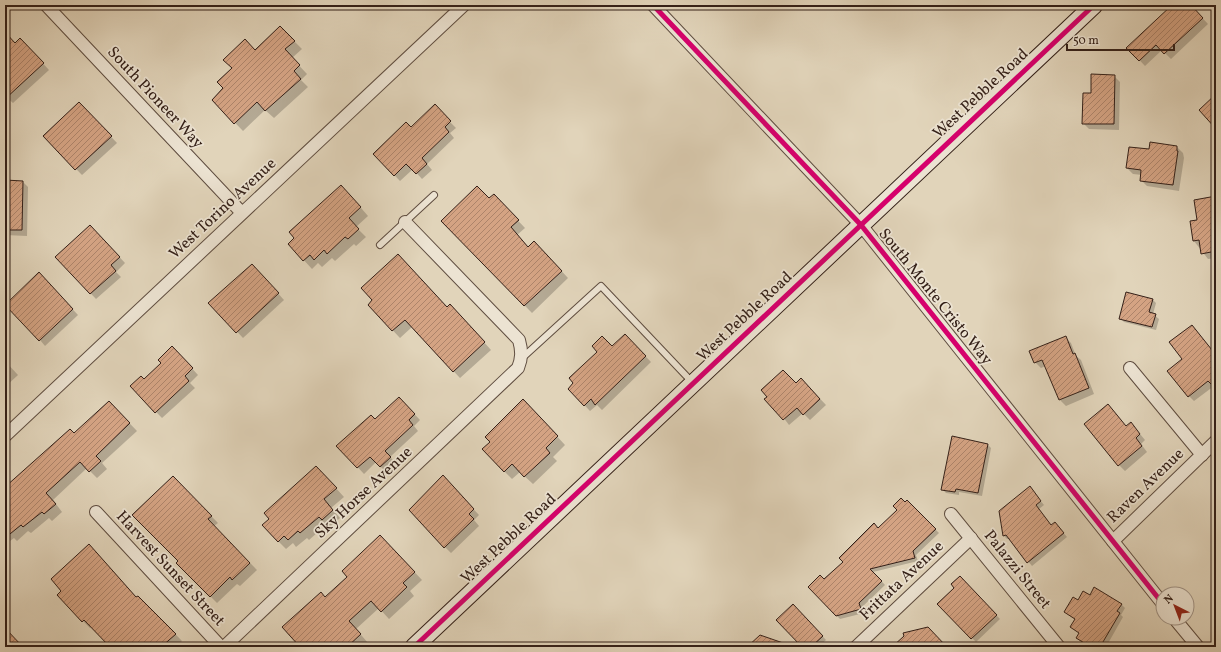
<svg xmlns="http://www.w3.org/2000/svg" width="1221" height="652" viewBox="0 0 1221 652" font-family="Vollkorn,serif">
	<defs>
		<pattern id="building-hatch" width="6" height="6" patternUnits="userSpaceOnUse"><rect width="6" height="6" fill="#d4a383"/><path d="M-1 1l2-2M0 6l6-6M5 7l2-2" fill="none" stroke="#ad846a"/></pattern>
	</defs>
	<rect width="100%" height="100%" fill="#e1d4ba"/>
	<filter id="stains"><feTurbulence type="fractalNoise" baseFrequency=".005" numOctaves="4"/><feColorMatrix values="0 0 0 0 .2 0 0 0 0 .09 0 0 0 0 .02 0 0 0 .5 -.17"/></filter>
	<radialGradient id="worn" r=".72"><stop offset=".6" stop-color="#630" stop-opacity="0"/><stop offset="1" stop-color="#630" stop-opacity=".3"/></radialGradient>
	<g fill="#0003">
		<polygon points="1173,5 1190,5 1208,24 1171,59 1162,50 1145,66 1128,48"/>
		<polygon points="280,27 302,49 292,58 307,74 301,80 308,87 274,118 265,110 243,131 213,100 225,88 255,51"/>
		<polygon points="5,37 15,44 26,45 49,70 13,103 5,96"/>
		<polygon points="1114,76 1120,82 1119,130 1089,129 1083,123 1092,94"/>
		<polygon points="79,103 117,143 82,175 44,136"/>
		<polygon points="434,106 456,128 450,133 454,138 427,164 432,170 422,179 413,169 400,181 374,154 411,128"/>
		<polygon points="1151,143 1177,147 1183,153 1184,158 1179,191 1147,186 1141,180 1142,175 1133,174 1127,168 1150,150"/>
		<polygon points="5,181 23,182 28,187 27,236 5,235"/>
		<polygon points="349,194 368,216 356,227 366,237 356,246 354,244 335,261 332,258 322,267 318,263 312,269 289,244"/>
		<polygon points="494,195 525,228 517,235 529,248 541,249 568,278 532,313 442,221 489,199"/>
		<polygon points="1216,197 1216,258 1208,259 1194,241 1198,220"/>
		<polygon points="96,232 125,263 116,272 121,277 96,299 56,257"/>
		<polygon points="258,271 284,300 243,338 210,303"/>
		<polygon points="45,280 78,315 45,346 40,340"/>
		<polygon points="1152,299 1156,303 1153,314 1159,319 1156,330 1124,322 1120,318"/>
		<polygon points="369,305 447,308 457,312 491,350 460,378 412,327 400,338"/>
		<polygon points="625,335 651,362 602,410 597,405 590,411 569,389"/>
		<polygon points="1065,337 1071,343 1076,356 1081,360 1094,394 1066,406 1060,400 1046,366 1041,368 1035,362"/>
		<polygon points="178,353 198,375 190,383 195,388 162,418 131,386 144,380"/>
		<polygon points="1216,355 1216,388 1214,386 1194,401 1189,396"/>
		<polygon points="5,361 18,375 5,387"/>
		<polygon points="796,384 807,385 826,405 810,420 803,413 789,425 768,397"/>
		<polygon points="109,402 137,431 102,463 107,469 97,478 87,468 53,500 62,512 52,521 49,518 31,533 28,531 17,541 14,538 6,544 5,489 74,434"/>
		<polygon points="405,404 420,420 414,426 418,431 390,457 396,463 386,472 376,462 364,474 338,446 375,420"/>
		<polygon points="531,408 565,445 553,457 557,461 533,484 520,472 512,479 504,471"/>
		<polygon points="1131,423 1145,440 1141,444 1147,452 1125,471 1119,465 1126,427"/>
		<polygon points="987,444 991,448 982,496 959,492 959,495 946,493 942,489"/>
		<polygon points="324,475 344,497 331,508 340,518 330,527 327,524 309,540 307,538 296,547 293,543 286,549 278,541"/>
		<polygon points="173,477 218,523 214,526 257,570 240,586 237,584 217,603 178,564 180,561"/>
		<polygon points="443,477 479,515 474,520 479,526 451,553 445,547"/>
		<polygon points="1030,488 1044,505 1039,509 1052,526 1055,523 1067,537 1032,566 1010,539 1007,539 1003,535"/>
		<polygon points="907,501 939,533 916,555 918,561 873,572 885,585 862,607 864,613 840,619 810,587 824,581"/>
		<polygon points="388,544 422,580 410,591 414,596 389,619 379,608 356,629 368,643 363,647 302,647 325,598"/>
		<polygon points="960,578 1000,619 976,642 939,604 956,588"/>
		<polygon points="59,595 137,598 159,617 182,641 176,647 111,647 92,626 90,628 83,621"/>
		<polygon points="1090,597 1121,604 1125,608 1121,615 1123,617 1106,647 1089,647 1081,642 1077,638 1080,634 1071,627 1075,620 1065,612 1078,601"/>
		<polygon points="793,605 826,640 818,647 803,647"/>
	</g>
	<g fill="url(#building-hatch)" stroke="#342018">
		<polygon points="1172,5 1191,5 1203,18 1164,54 1156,45 1139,61 1126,48"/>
		<polygon points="280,26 295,41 285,49 300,65 294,71 301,79 265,111 257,102 234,124 212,100 223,88 217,82 232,68 223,60 245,39 255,50"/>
		<polygon points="5,32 15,43 20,38 44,63 5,99"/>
		<polygon points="1091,74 1115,75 1114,124 1082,124 1083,93 1091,93"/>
		<polygon points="1216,94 1216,129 1199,110"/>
		<polygon points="79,102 112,136 75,170 43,136"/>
		<polygon points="435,104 451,121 445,127 449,132 422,158 427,164 416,174 406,164 394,176 373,154 406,122 411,127"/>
		<polygon points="1150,142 1177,146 1177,151 1178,151 1173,185 1140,181 1141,170 1126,168 1129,147 1149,149"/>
		<polygon points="5,180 23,181 22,230 5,230"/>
		<polygon points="341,185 361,207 349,218 359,229 348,239 345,237 327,254 324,250 314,260 310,255 303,261 288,244 294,238 289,232"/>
		<polygon points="477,186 489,198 494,194 519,220 511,227 528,247 534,241 562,271 524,306 441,221"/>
		<polygon points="1216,196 1216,251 1201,254 1199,240 1193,241 1190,221 1197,220 1194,200"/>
		<polygon points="90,225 120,257 111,265 116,271 90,294 55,257"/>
		<polygon points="398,254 447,307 450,304 485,342 453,372 405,320 392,331 368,305 372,300 361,288"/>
		<polygon points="252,264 279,293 236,333 208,303"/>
		<polygon points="39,272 73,309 39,341 5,305"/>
		<polygon points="1126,292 1153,299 1149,312 1156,314 1152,327 1119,319"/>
		<polygon points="1192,325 1216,355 1216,389 1208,381 1188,397 1167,371 1182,359 1169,342"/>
		<polygon points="625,334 646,356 595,405 591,399 584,406 568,389 573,383 569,378 597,352 592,346 602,336 612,346"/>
		<polygon points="1066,336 1073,354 1075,353 1089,388 1059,400 1042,360 1034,363 1029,351"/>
		<polygon points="172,346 193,368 185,376 189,381 155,413 130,386 141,376 144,379 161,363 158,360"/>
		<polygon points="783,370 796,383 801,378 820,399 803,415 797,408 783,420 764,399 767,397 761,390"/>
		<polygon points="399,397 415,414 409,420 413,425 385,451 391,457 380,467 370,457 357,468 336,446 371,415 375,419"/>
		<polygon points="523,399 558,436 546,448 550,453 524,477 512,464 504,472 482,449 490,442 485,437"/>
		<polygon points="109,401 130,423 96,456 101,461 89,472 80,462 46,493 56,504 44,514 42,512 23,527 21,525 5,538 5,487 70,429 74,433"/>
		<polygon points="1108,404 1126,426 1131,422 1140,434 1136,438 1142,446 1118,466 1084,424"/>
		<polygon points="952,436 988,444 978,493 956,489 955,492 941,490"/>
		<polygon points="316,466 337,488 324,499 333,510 322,520 319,517 300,533 298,531 288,540 284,536 278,542 262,525 269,519 264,513"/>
		<polygon points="443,475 474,509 469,514 474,519 444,548 409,510"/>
		<polygon points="173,476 212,516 208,519 250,563 232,580 230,577 210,597 176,563 178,561 132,515"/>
		<polygon points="1030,486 1041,501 1036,505 1051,525 1055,522 1064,533 1027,563 1006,535 1003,536 999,511"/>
		<polygon points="901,498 905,502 907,500 936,529 913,551 915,558 870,569 882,581 859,603 861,609 836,616 808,587 820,575 824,579 843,562 839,558 874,523 878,528 897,510 893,506"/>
		<polygon points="380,535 415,572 403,583 407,587 381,612 371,601 349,621 361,634 347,647 300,647 282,627 321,592 325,597 347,577 342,571"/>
		<polygon points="89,544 136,597 138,596 176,634 161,647 110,647 84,620 82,622 57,595 61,591 51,579"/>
		<polygon points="960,576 997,615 971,639 937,604 954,588 951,584"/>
		<polygon points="1094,587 1122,604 1117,611 1120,613 1100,647 1091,647 1076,638 1079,633 1070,627 1075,619 1064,612 1073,597 1078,600 1083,591 1090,595"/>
		<polygon points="793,604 823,636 811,647 802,647 776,620"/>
		<polygon points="928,627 947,647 892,647 904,636 903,633"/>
		<polygon points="5,628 23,647 5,647"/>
		<polygon points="760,635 789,645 788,647 747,647"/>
	</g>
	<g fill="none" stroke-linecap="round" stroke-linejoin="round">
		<g stroke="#5f4d40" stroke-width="8">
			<g id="lane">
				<polyline points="380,245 434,195"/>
				<polyline points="521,359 601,286 692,382"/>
			</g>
		</g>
		<g stroke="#5f4d40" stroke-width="14">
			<g id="street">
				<polyline points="46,5 242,213"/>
				<polyline points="653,5 861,225 1163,604"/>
				<polyline points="1130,368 1202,455"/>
				<polyline points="5,436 464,5"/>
				<polyline points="96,512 221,647"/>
				<polyline points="951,514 1059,647"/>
				<polyline points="1113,541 1216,441"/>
				<polyline points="1174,618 1198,647"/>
				<path d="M 224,647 L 518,368 C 522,358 522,351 519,340 L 405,222"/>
				<polyline points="856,647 971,538"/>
			</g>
		</g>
		<g stroke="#342018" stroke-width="19">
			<polyline id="secondary" points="414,647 1094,5"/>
		</g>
		<use href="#lane" stroke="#ece3d2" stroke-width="6"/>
		<use href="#street" stroke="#ece3d2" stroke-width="12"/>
		<use href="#secondary" stroke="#ece3d2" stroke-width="17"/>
		<g stroke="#ece3d2" stroke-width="8">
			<g id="cycleway">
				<polyline points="653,5 861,225 1163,604"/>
				<polyline points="414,647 1094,5"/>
			</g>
		</g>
		<use href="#cycleway" stroke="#d6006c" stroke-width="5"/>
	</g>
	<g text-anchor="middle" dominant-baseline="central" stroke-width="3.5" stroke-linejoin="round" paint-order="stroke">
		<g font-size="16" fill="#342018" stroke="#ece3d2">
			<text transform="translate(981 94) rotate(-43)">West Pebble Road</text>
			<text transform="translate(155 98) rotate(47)">South Pioneer Way</text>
			<text transform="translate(223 209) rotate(-43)">West Torino Avenue</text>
			<text transform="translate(935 297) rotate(51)">South Monte Cristo Way</text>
			<text transform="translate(745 317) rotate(-43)">West Pebble Road</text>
			<text transform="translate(1146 486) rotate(-44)">Raven Avenue</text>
			<text transform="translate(364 493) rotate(-43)">Sky Horse Avenue</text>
			<text transform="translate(509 539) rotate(-43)">West Pebble Road</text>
			<text transform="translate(170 569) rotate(47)">Harvest Sunset Street</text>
			<text transform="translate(1017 570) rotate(51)">Palazzi Street</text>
			<text transform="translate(902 581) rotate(-43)">Frittata Avenue</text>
		</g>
	</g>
	<rect width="1221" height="652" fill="none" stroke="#e1d4ba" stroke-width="20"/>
	<rect x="6" y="6" width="1209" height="640" fill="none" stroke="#342018" stroke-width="2"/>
	<rect x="10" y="10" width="1201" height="632" fill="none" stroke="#342018"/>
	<g transform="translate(1175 606) rotate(318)"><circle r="19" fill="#ece3d2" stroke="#a29588"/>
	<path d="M0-3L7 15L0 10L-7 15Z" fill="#8f2418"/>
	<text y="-6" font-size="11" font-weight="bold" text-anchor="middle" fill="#342018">N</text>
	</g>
	<path d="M1067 44v6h107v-6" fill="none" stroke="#342018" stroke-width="2"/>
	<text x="1073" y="44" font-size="12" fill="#342018" stroke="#ece3d2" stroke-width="3" paint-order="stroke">50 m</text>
	<rect width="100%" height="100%" filter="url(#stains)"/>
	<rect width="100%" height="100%" fill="url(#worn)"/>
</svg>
